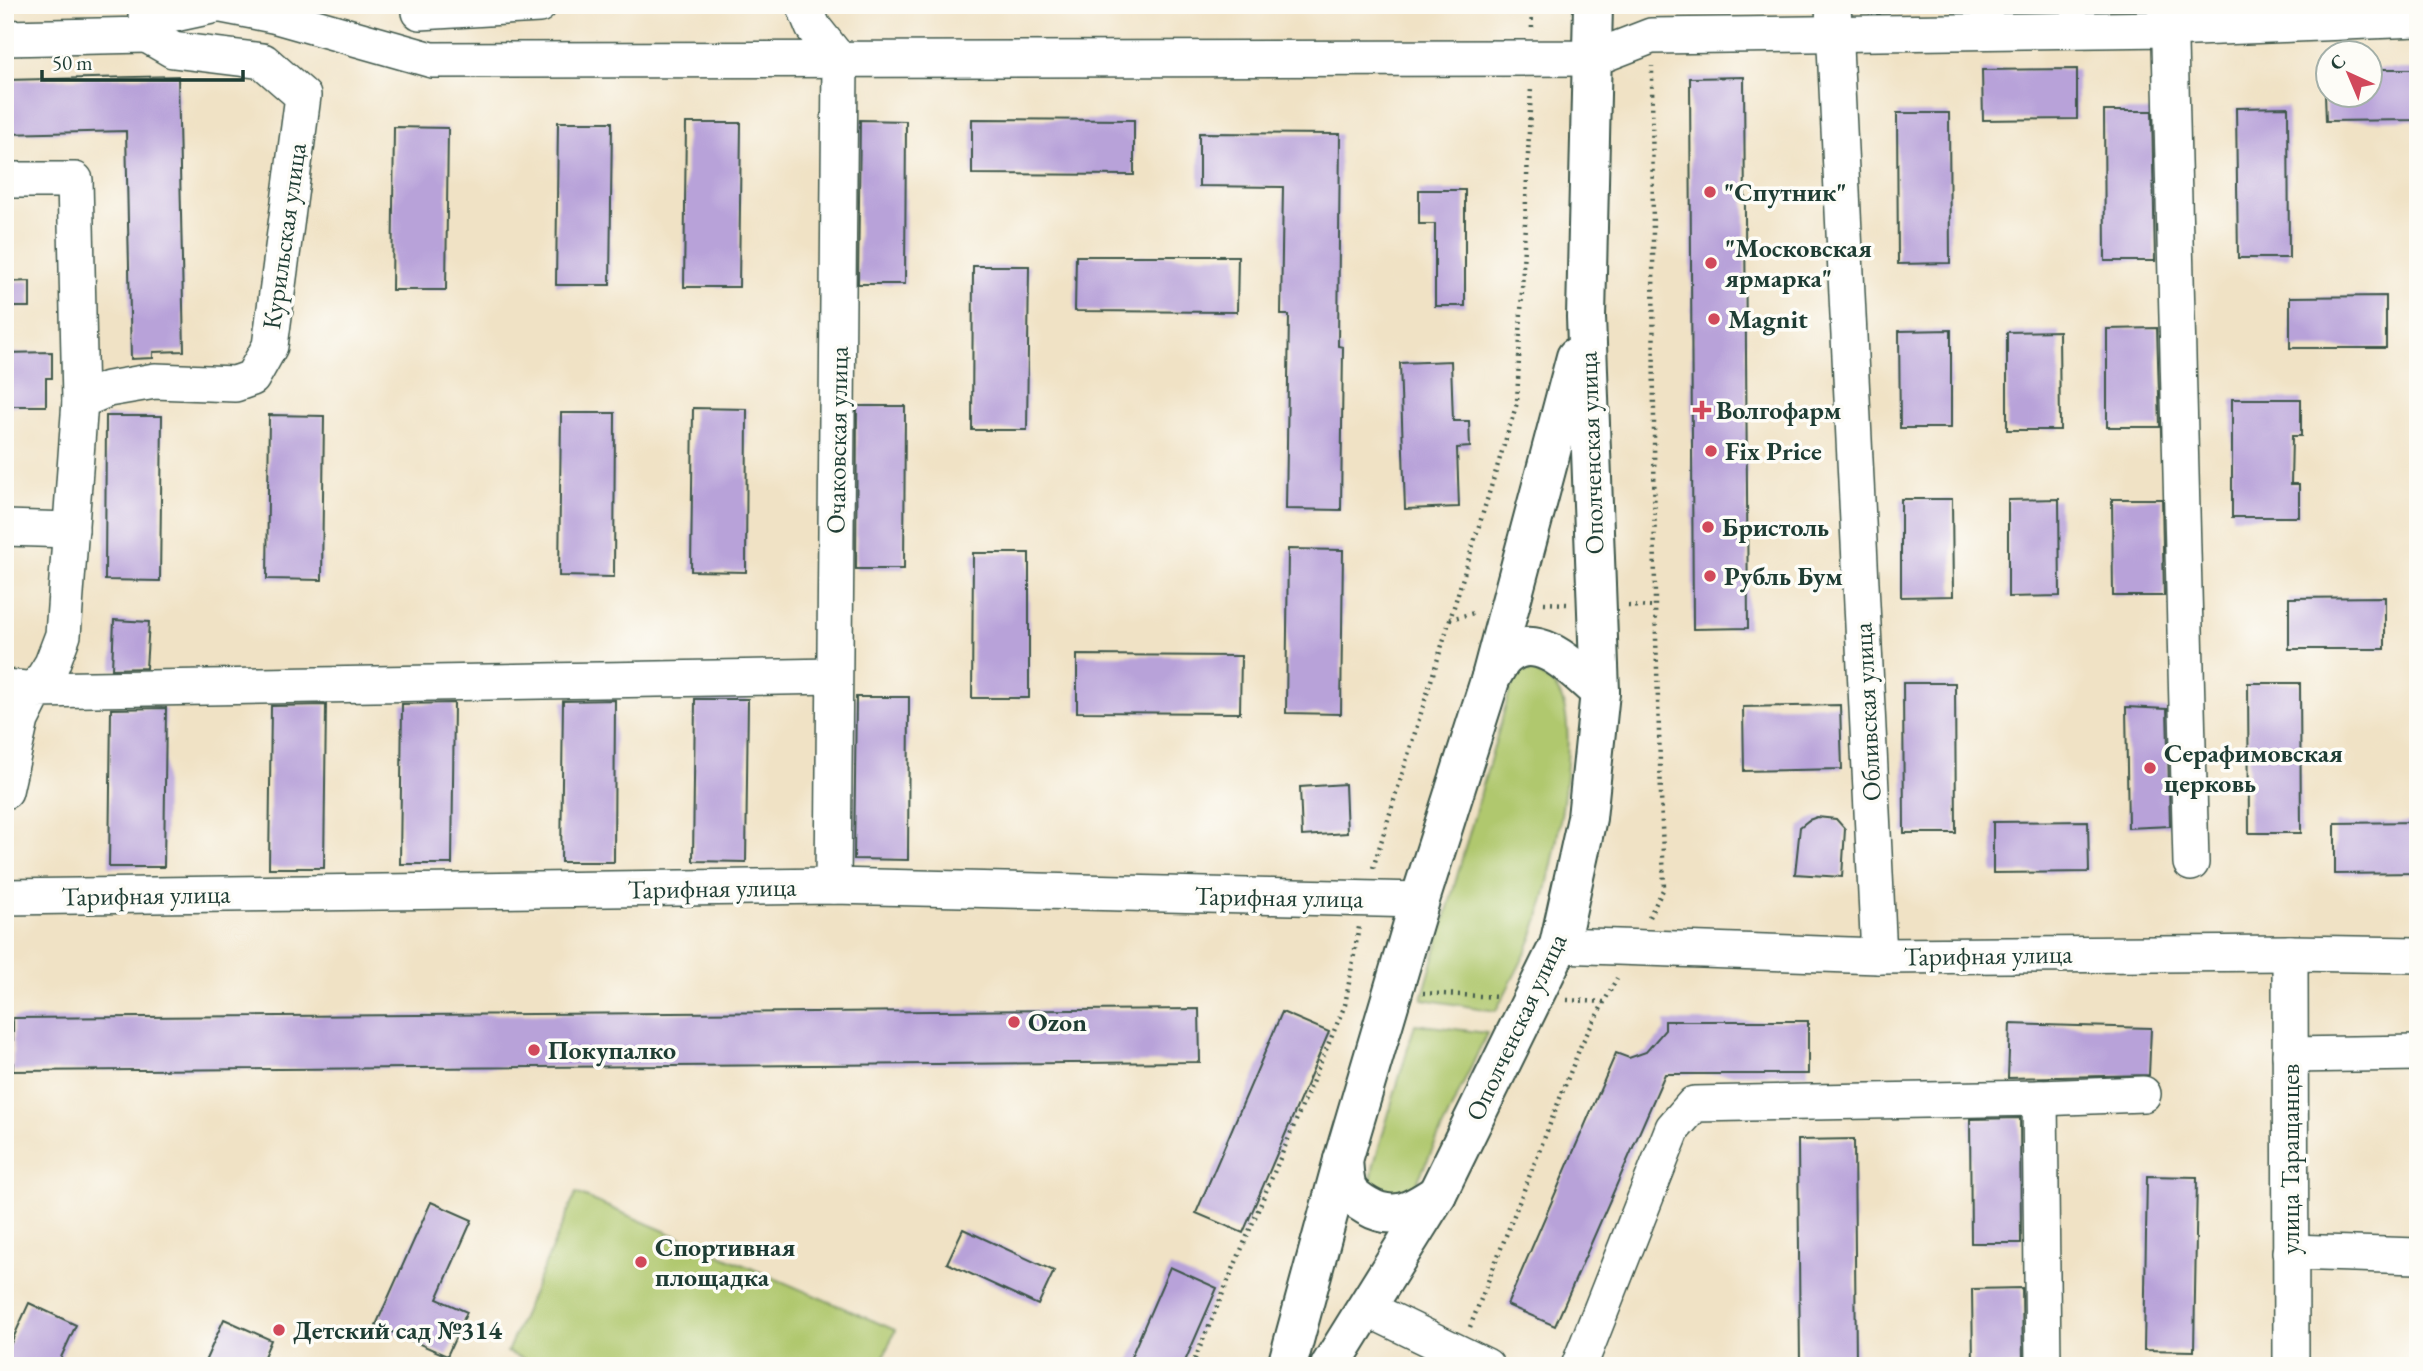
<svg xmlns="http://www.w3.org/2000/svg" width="2423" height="1371" viewBox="0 0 2423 1371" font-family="'EB Garamond',serif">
	<rect width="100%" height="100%" fill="#fdfcf7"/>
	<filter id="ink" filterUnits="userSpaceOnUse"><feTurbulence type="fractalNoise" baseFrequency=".0143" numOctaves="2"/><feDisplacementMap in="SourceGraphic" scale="14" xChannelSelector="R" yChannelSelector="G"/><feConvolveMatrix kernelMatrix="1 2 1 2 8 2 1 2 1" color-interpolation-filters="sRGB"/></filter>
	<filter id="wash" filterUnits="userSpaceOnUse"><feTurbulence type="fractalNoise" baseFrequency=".00686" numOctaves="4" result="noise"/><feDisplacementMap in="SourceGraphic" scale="28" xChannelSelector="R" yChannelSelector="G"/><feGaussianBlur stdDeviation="1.57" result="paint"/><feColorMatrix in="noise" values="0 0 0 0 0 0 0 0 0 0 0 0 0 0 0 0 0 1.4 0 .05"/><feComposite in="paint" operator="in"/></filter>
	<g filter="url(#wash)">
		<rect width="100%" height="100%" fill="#f0e2c5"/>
		<g fill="#b0c86e" stroke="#688251" stroke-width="2">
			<path d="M 1533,671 C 1544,677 1554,683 1560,695 C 1582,740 1550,891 1532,938 C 1522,963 1508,987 1496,1011 L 1422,999 L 1511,687 L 1521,672 Z"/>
			<polygon points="1415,1024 1487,1033 1413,1191 1388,1200 1370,1186 1374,1164"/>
			<polygon points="576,1193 895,1330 880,1366 539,1366 507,1352"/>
		</g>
		<g id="blocks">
			<g fill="#b8a2d9">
				<polygon points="2077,69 2077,119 1983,120 1982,70"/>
				<polygon points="2370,69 2418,69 2418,120 2326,121 2325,94 2370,94"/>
				<polygon points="178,76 184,351 153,352 153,358 131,359 126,131 5,134 5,80"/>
				<polygon points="1744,77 1748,628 1693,629 1690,78"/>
				<polygon points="2288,107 2289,258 2238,258 2236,108"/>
				<polygon points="2104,111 2152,111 2155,261 2105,261"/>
				<polygon points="1897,113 1949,113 1950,263 1898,264"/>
				<polygon points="972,119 1134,120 1134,175 972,174"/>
				<polygon points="860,120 906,121 905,284 858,284"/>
				<polygon points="558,122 612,122 610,285 556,285"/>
				<polygon points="686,123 741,123 739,287 684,287"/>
				<polygon points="394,127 448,128 446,290 392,290"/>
				<polygon points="1199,133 1340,134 1338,346 1343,347 1341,510 1286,509 1289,315 1281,315 1283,187 1199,186"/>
				<polygon points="1419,190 1465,190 1465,306 1435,306 1435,224 1419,224"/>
				<polygon points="1076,256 1238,256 1237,312 1075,311"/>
				<polygon points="973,266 1029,266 1027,430 972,430"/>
				<polygon points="30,281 30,307 5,307 5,282"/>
				<polygon points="2386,296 2386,348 2290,348 2290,297"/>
				<polygon points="2157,328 2160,427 2107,427 2107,329"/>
				<polygon points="1951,330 1951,428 1900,428 1899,331"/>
				<polygon points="2059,331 2060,430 2007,430 2007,332"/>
				<polygon points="52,352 52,378 46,378 46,406 5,406 5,353"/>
				<polygon points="1451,361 1453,421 1469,421 1470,447 1457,448 1459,507 1405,509 1400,363"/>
				<polygon points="2232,399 2301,399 2301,436 2292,436 2291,484 2299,484 2299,517 2232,517"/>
				<polygon points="857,406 905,406 904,569 856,569"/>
				<polygon points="693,408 747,409 746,572 691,571"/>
				<polygon points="561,413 615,413 614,577 559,576"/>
				<polygon points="269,415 324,416 322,580 267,579"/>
				<polygon points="106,416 162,416 160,581 105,580"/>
				<polygon points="1901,499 1952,499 1953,596 1901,597"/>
				<polygon points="2059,499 2060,596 2008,597 2008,500"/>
				<polygon points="2112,499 2162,499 2164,596 2113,596"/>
				<polygon points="1288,549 1343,550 1341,714 1286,713"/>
				<polygon points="973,553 1029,553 1029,698 972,698"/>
				<polygon points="2385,597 2385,649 2289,649 2289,598"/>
				<polygon points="114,620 149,622 146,668 112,669"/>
				<polygon points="1077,655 1241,656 1240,713 1077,712"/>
				<polygon points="1903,683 1955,683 1956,833 1904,833"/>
				<polygon points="2248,683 2300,683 2301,833 2249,833"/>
				<polygon points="856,697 909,697 908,860 854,859"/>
				<polygon points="695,699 748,699 746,862 693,861"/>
				<polygon points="615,700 614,862 561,862 563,701"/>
				<polygon points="454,703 452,864 400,864 402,704"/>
				<polygon points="326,705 324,868 269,868 271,706"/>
				<polygon points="1840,705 1842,769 1744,771 1743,707"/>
				<polygon points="2126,707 2167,709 2170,826 2128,828"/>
				<polygon points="166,708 164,867 109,867 111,709"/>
				<polygon points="1345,784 1347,833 1302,836 1300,787"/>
				<polygon points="1817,817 1836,819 1845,829 1842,877 1795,874 1800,827 1809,820"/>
				<polygon points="2088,821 2089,872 1993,873 1993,822"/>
				<polygon points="2418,822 2418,873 2335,874 2335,823"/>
				<polygon points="1199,1009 1200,1062 13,1071 13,1018"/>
				<polygon points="1282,1012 1329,1032 1243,1233 1196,1213"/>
				<polygon points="1665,1021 1808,1021 1808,1074 1665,1074 1555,1326 1507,1305 1616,1053 1629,1058 1646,1052 1665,1030"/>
				<polygon points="2010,1024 2151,1028 2149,1075 2008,1078"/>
				<polygon points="2020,1118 2021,1243 1971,1243 1970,1119"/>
				<polygon points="1854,1139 1856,1366 1800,1366 1798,1140"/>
				<polygon points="2147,1176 2197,1177 2194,1351 2144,1350"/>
				<polygon points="431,1202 472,1220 437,1299 467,1312 447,1356 376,1325"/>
				<polygon points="963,1229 1054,1271 1038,1305 947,1263"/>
				<polygon points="1170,1267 1217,1288 1183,1366 1127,1366"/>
				<polygon points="2022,1288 2023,1366 1973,1366 1972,1289"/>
				<polygon points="29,1303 76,1325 57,1366 5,1366 5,1356"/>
				<polygon points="224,1319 271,1340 260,1366 203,1366"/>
			</g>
		</g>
	</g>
	<g filter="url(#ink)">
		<use href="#blocks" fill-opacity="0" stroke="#3e564a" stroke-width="2"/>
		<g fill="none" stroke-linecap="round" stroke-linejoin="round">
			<g stroke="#3e564a" stroke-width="38">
				<g id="minor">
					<polyline points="222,5 273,15 432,60 1594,58 1651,36 2169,29 2418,19"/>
					<polyline points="420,5 420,12 539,5"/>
					<polyline points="804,5 813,27 840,61 833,886"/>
					<polyline points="1833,5 1879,956"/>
					<polyline points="2169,5 2191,863"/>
					<polyline points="5,38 147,35 146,13"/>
					<polyline points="5,180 75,180 80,401"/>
					<polyline points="5,528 71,530"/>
					<polyline points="5,687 36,690 52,664 63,635 80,401 108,389 155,381 235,384 252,378 270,346 303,96 263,61 173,50 147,35 147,20 217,5"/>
					<polyline points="5,791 21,720 36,690 834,676"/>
					<polyline points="5,897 833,886 1420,900"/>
					<polyline points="1559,945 1879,956 2290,953 2418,955"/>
					<polyline points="2290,953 2291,1366"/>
					<polyline points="2290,1055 2418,1053"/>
					<polyline points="2040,1098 2043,1366"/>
					<polyline points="2290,1252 2418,1256"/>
					<polyline points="1366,1308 1486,1366"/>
					<polyline points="1579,1366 1673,1128 1694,1104 2040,1098 2143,1094"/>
				</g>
			</g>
			<g stroke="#3e564a" stroke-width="42">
				<g id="highway">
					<path d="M 1491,677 C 1496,669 1500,660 1507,655 C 1540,629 1576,672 1600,692"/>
					<path d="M 1343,1160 C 1344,1169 1344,1180 1347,1188 C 1351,1196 1360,1202 1367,1206 C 1394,1222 1413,1210 1437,1194"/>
					<polyline points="1287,1366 1343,1160 1420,900 1491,677 1576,357"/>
					<polyline points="1330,1366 1437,1194 1559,945 1587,818 1600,692 1586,317 1593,5"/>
				</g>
			</g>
			<g stroke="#3e564a" stroke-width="4.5" stroke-dasharray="2 5" stroke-linecap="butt">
				<polyline points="1531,5 1532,29"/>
				<polyline points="1544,603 1567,604"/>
				<polyline points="1628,606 1655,607"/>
				<polyline points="1450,619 1474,613"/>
				<polyline points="1373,868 1517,403 1531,87"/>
				<polyline points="1649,917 1664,888 1655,607 1652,66"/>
				<polyline points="1423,993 1498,997"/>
				<polyline points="1567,1000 1604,1002"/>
				<polyline points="1470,1327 1581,1045 1617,978"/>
				<polyline points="1192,1366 1345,1005 1359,927"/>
			</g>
			<use href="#minor" stroke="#fff" stroke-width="35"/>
			<use href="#highway" stroke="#fff" stroke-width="38"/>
		</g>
	</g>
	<g fill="#d1495b" stroke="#fdfcf7" stroke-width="2.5">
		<circle cx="1710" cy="192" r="7"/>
		<circle cx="1711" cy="263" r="7"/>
		<circle cx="1714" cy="319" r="7"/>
		<path d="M1698.5 399.5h7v7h7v7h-7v7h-7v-7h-7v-7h7z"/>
		<circle cx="1711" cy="451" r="7"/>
		<circle cx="1708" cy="527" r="7"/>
		<circle cx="1710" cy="576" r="7"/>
		<circle cx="2150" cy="768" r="7"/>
		<circle cx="1014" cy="1022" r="7"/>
		<circle cx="534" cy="1050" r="7"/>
		<circle cx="641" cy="1262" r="7"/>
		<circle cx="279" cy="1330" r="7"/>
	</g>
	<g text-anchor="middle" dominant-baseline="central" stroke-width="7" stroke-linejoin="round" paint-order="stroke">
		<g font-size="26" font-weight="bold" fill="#1f3d34" stroke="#fdfcf7" text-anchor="start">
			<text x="1724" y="192">"Спутник"</text>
			<text x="1725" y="248">"Московская<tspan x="1725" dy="30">ярмарка"</tspan></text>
			<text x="1728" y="319">Magnit</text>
			<text x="1716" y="410">Волгофарм</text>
			<text x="1725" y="451">Fix Price</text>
			<text x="1722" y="527">Бристоль</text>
			<text x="1724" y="576">Рубль Бум</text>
			<text x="2164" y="753">Серафимовская<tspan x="2164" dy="30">церковь</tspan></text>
			<text x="1028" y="1022">Ozon</text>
			<text x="548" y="1050">Покупалко</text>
			<text x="655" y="1247">Спортивная<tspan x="655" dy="30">площадка</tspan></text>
			<text x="293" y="1330">Детский сад №314</text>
		</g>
		<g font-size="26" fill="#1f3d34" stroke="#fdfcf7">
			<text transform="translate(284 236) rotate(-82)">Курильская улица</text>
			<text transform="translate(837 440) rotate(-89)">Очаковская улица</text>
			<text transform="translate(1591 453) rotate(-92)">Ополченская улица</text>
			<text transform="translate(1867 712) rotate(-93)">Обливская улица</text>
			<text transform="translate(712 888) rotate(-1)">Тарифная улица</text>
			<text transform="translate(146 895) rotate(-1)">Тарифная улица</text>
			<text transform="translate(1279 897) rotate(1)">Тарифная улица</text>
			<text transform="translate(1988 955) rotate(-1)">Тарифная улица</text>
			<text transform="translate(1516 1027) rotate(-65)">Ополченская улица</text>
			<text transform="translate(2290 1159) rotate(-90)">улица Таращанцев</text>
		</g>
	</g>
	<rect width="2423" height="1371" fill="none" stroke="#fdfcf7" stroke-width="28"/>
	<g transform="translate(2349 74) rotate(316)"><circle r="33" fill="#fdfcf7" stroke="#a4b0a9" stroke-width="2"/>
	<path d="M0-5L12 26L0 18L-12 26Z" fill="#d1495b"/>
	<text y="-10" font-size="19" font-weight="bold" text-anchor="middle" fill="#1f3d34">С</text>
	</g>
	<path d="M42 70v10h201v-10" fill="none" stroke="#1f3d34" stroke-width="3.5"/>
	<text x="52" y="70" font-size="21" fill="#1f3d34" stroke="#fdfcf7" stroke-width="5" paint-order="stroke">50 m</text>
</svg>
